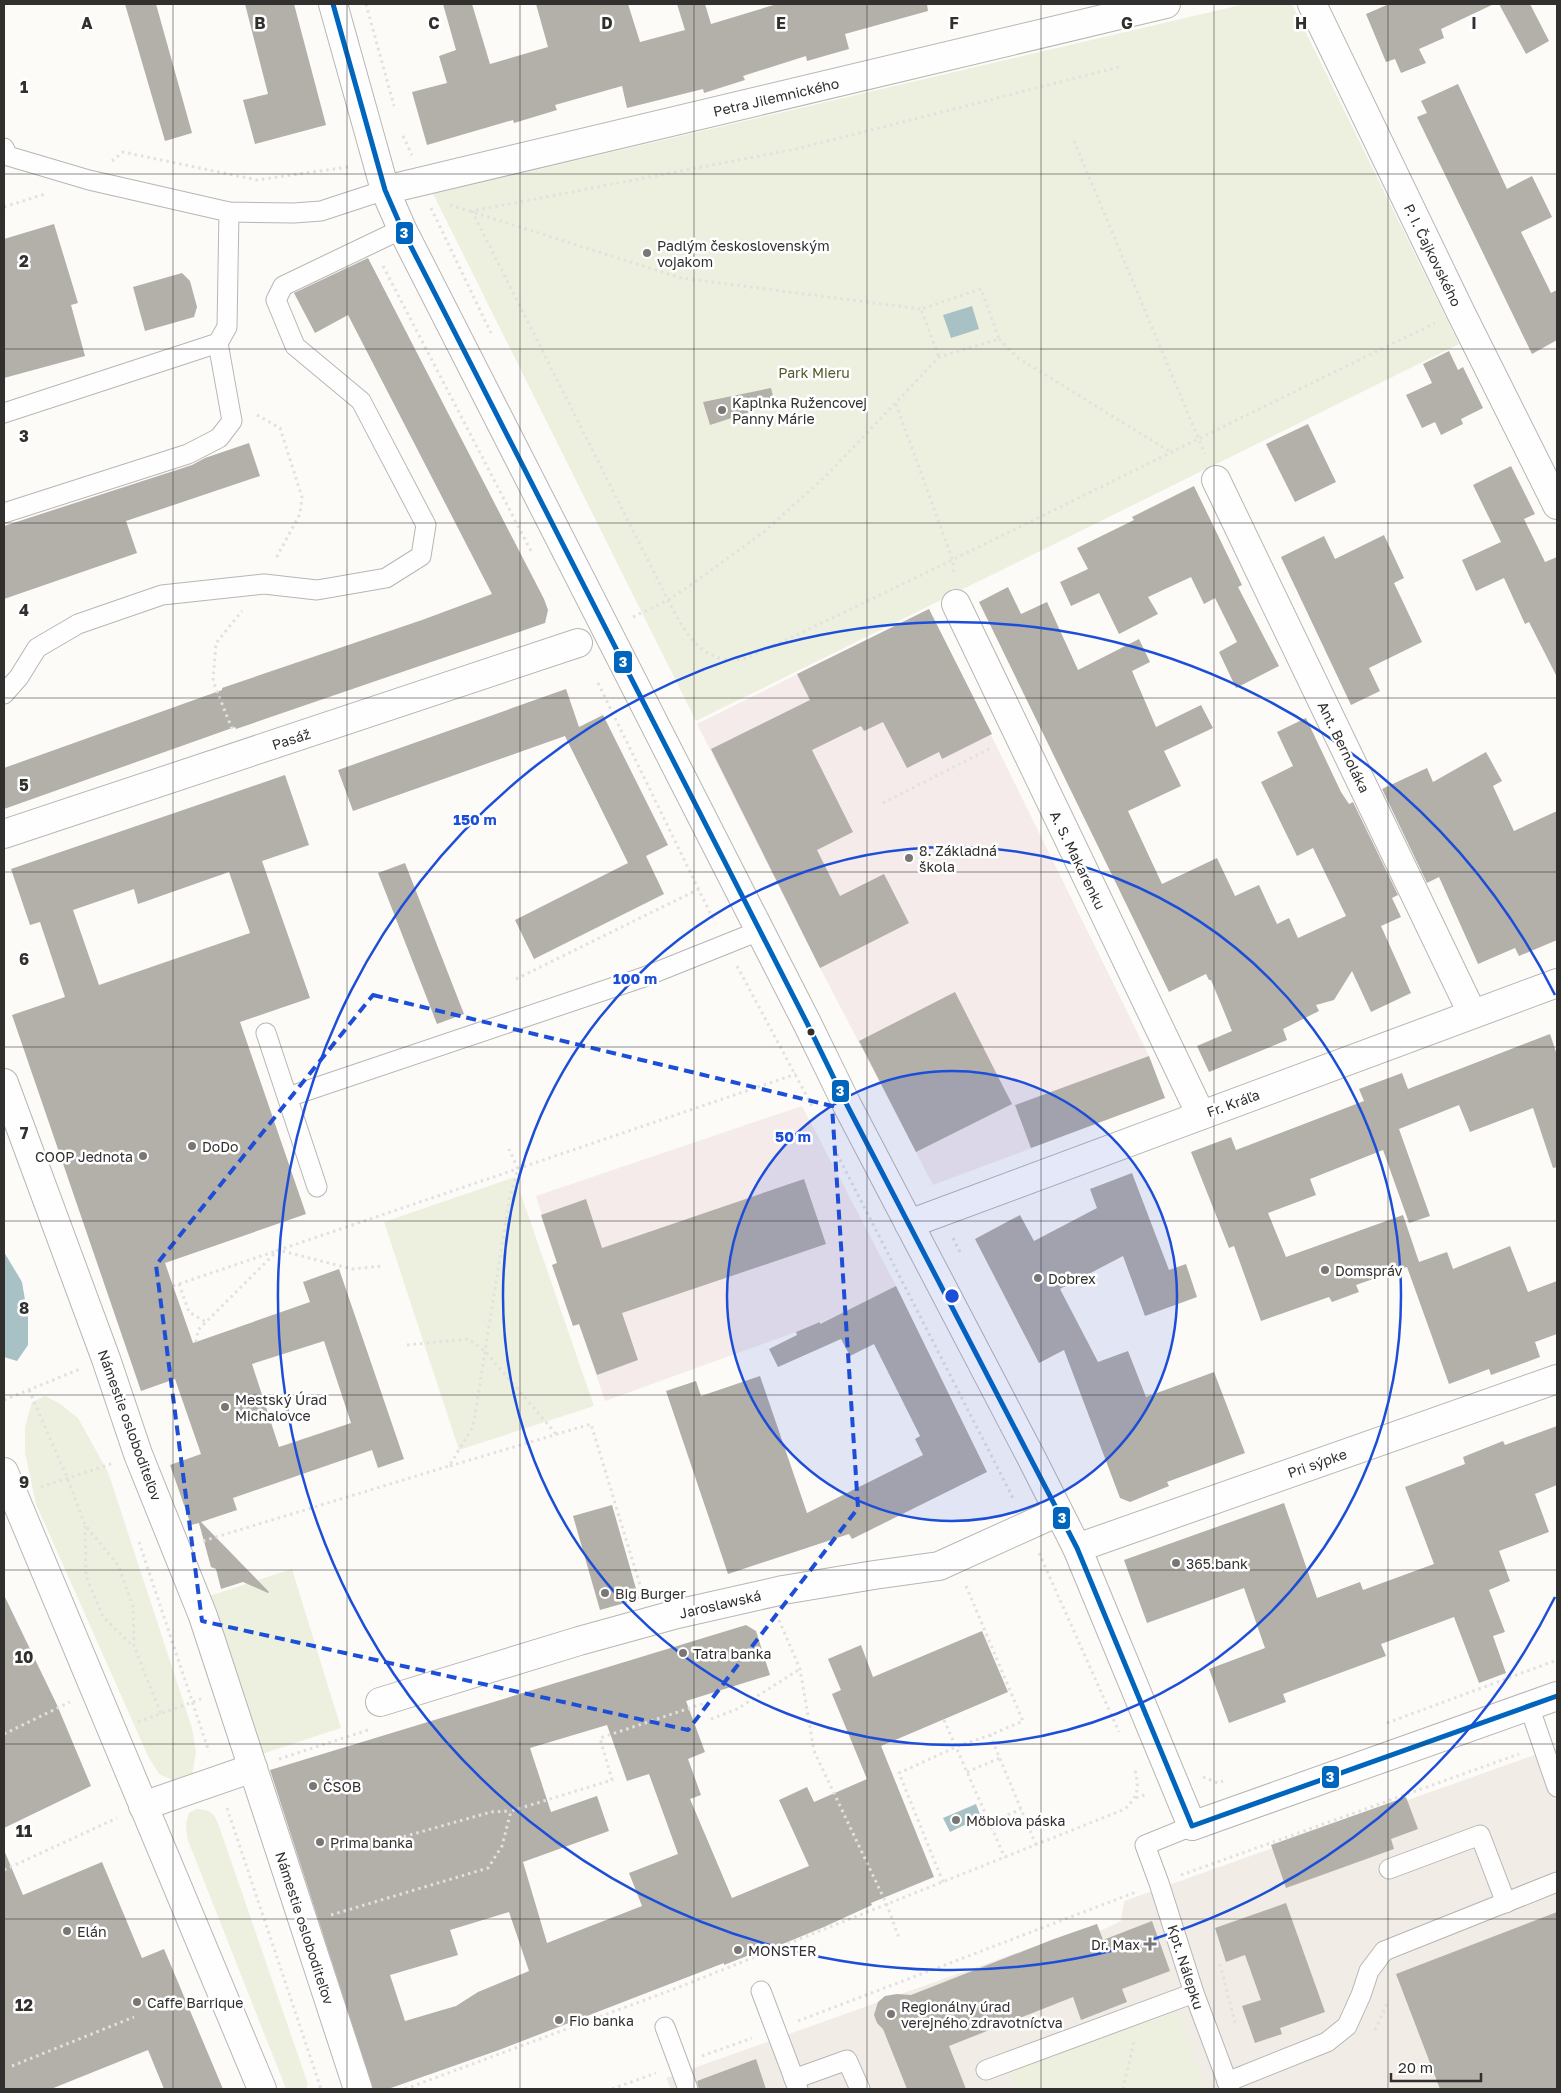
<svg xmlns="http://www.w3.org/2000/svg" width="1561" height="2093" viewBox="0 0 1561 2093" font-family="'Golos Text',sans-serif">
	<rect width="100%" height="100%" fill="#fdfbf8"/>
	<polygon fill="#f1ece6" points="1557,1747 1557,2089 671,2089 666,2078 1097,1924 1100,1931 1121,1921 1124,1901"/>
	<g fill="#f5ebeb">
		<polygon points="929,609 1149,1056 1165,1098 933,1185 820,968 697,724"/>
		<polygon points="802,1106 896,1286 831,1318 796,1332 605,1401 579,1324 573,1326 552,1265 557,1263 536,1196"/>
	</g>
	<g fill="#eef0df">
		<polygon points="1245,4 1292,4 1459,344 696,721 433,194"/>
		<polygon points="515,1177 594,1406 459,1450 384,1222"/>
		<polygon points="45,1396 59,1403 78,1418 108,1472 192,1728 196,1752 192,1776 176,1782 159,1774 148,1756 36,1504 25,1453 25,1427 32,1402"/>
		<polygon points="292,1569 341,1728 259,1755 209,1596"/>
		<path d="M 196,1809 C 212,1809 215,1815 220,1829 L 308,2084 L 306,2089 L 286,2089 L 187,1838 L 186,1823 L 189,1813 Z"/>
		<polygon points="1176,2006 1205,2089 1017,2089 1011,2071"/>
	</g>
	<g fill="#a7c1c4">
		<polygon points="972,306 979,329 951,338 943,315"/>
		<polygon points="4,1252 22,1282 28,1318 28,1345 17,1361 4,1357"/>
		<polygon points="976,1804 981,1817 950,1832 943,1818"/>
	</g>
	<g fill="#b3afa9" fill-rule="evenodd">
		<polygon points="125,4 156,4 192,133 165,141"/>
		<polygon points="245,4 294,4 326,125 255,144 243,100 268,94"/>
		<polygon points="443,4 472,4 490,64 548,47 536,4 628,4 640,42 685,30 677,4 705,4 711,24 777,4 927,4 928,11 845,34 849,49 807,61 806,56 743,76 745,80 704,93 703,89 627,108 622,86 555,105 557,110 514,123 513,120 427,145 412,92 447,83 439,56 456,50"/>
		<polygon points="1389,4 1494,4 1441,29 1444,38 1419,49 1426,63 1401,73 1395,59 1386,62 1366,14"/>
		<polygon points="1499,4 1530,4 1549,41 1526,54"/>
		<polygon points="1458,84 1507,189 1532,176 1552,217 1521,232 1551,293 1557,290 1557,340 1532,354 1417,117 1427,113 1421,101"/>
		<polygon points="54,224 78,303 71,305 85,356 4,378 4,239"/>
		<polygon points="368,258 544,599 548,610 545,623 236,729 235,727 4,809 4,768 222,690 222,688 422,620 492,594 348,315 315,333 294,293"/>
		<polygon points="182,273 190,281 197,307 194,317 145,331 133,287"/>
		<polygon points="1449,351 1458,370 1463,367 1483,408 1461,419 1463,424 1441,435 1435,422 1422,428 1406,395 1432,383 1423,364"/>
		<polygon points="771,388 775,404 710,425 703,402"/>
		<polygon points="1308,424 1336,482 1295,502 1266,444"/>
		<polygon points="249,443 260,476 126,521 137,553 4,599 4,526 192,465 205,458"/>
		<polygon points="1511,466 1535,514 1524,519 1545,562 1557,557 1557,677 1529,622 1525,624 1504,578 1476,591 1462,560 1501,542 1473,485"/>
		<polygon points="1194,486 1242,585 1238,587 1279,666 1236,688 1219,652 1237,642 1215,598 1204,604 1191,577 1148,597 1158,614 1119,634 1099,593 1071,606 1060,582 1088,569 1077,548 1134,520 1132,517"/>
		<polygon points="1384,535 1404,578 1394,583 1422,642 1369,668 1380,691 1351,705 1281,557 1324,536 1335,559"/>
		<polygon points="1008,587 1021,614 1047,602 1078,670 1139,639 1150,662 1132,671 1156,727 1201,705 1213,728 1164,751 1181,786 1128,811 1162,884 1217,858 1235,896 1259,885 1277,924 1289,918 1298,938 1346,916 1313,848 1297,856 1261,782 1293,766 1277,732 1306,718 1341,792 1349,804 1353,802 1398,895 1392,898 1401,917 1381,926 1411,993 1371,1012 1352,971 1334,1000 1316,1005 1319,1011 1283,1029 1287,1040 1209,1072 1197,1046 1232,1031 1223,1009 1211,980 1209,980 1206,974 1169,992 979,602"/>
		<polygon points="929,609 992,734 942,759 939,752 907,768 883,722 864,731 861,726 812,750 853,832 817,850 840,896 884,874 909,923 820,968 711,749 810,700 797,674"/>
		<polygon points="566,689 579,727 603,715 668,845 646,856 664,894 534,959 515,920 628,863 565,736 353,811 338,770"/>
		<polygon points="1486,752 1502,781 1493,786 1514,831 1557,811 1557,940 1519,956 1515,948 1478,964 1439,877 1427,883 1382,789 1427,768 1433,782"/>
		<path d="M 285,775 L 309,845 L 262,861 L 310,998 L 240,1022 L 306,1214 L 165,1263 L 193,1343 L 310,1302 L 303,1282 L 339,1269 L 404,1459 L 378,1468 L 372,1450 L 233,1498 L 237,1510 L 201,1522 L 269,1592 L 268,1593 L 243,1582 L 221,1589 L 216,1569 L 211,1567 L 199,1523 L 191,1525 L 170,1465 L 201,1454 L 175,1379 L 141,1391 L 12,1015 L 65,997 L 40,922 L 30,925 L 11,869 ZM 229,872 L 250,933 L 99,985 L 73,910 L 134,889 L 138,904 ZM 324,1341 L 351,1423 L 279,1447 L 252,1364 Z"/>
		<polygon points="405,863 464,1014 437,1024 378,873"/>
		<polygon points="955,992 1012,1104 916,1152 859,1041"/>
		<polygon points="1550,1034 1557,1055 1557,1167 1553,1168 1533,1108 1470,1132 1459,1105 1399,1129 1430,1216 1409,1223 1383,1150 1310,1179 1316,1195 1268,1213 1286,1257 1403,1215 1419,1262 1447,1252 1453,1269 1510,1246 1528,1292 1557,1281 1557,1334 1535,1342 1540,1357 1491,1375 1489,1369 1449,1384 1407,1267 1356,1285 1359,1292 1332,1302 1329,1297 1261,1321 1234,1246 1229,1248 1191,1152 1231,1137 1236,1150 1364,1101 1359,1089 1402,1073 1408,1089"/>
		<polygon points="1149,1056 1165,1098 1031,1148 1015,1105"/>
		<polygon points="1132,1173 1169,1270 1186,1264 1197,1297 1145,1316 1123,1256 1060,1289 1098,1362 1128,1351 1146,1397 1214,1372 1245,1453 1167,1482 1169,1486 1130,1502 1120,1498 1064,1350 1039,1363 975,1239 1020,1215 1034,1241 1097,1208 1090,1189"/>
		<polygon points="804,1179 826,1244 622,1313 638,1360 597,1375 579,1324 573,1326 552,1265 557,1263 541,1215 586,1199 602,1248"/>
		<polygon points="896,1286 987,1472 852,1539 849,1534 728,1574 666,1391 696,1381 701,1396 760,1376 807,1513 923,1455 915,1439 920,1436 874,1344 850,1356 841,1339 778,1367 769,1349 797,1335 796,1332 820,1322 820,1324"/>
		<polygon points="1557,1426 1557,1485 1535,1494 1549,1532 1499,1551 1510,1581 1489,1590 1505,1632 1493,1636 1506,1673 1479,1683 1454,1617 1381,1644 1386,1656 1283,1694 1286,1702 1229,1723 1209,1669 1265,1648 1244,1588 1147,1623 1124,1560 1284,1503 1317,1598 1360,1582 1363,1590 1434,1564 1405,1487 1465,1464 1463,1457 1503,1441 1505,1445"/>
		<polygon points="612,1505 639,1599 600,1610 573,1516"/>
		<polygon points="4,1595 57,1705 91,1786 4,1828"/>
		<path d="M 746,1625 L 756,1631 L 770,1675 L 686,1701 L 705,1752 L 688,1759 L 701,1795 L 690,1799 L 732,1898 L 809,1866 L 779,1800 L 807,1787 L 814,1802 L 867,1779 L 832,1694 L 841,1690 L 828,1659 L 861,1645 L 873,1677 L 982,1631 L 1008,1692 L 881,1746 L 934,1877 L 871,1903 L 872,1905 L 824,1927 L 773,1948 L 772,1946 L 724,1965 L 724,1963 L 499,2050 L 388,2089 L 373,2089 L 270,1770 ZM 607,1725 L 627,1781 L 649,1774 L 678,1854 L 629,1873 L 642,1906 L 547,1943 L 523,1862 L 609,1831 L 597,1796 L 551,1812 L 530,1748 ZM 509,1912 L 529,1971 L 478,1992 L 456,2006 L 405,2021 L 390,1975 L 458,1955 L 450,1930 Z"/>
		<polygon points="1406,1797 1418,1829 1391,1839 1394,1849 1286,1888 1271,1845"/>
		<polygon points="4,1850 23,1895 102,1862 142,1958 164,1949 223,2089 164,2089 148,2050 51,2089 4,2089"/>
		<polygon points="1286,1903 1325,2012 1280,2028 1282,2034 1255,2043 1242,2006 1261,2000 1245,1955 1226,1962 1215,1928"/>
		<polygon points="1557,1912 1557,2089 1440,2089 1396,1974"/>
		<polygon points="1152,1921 1170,1971 1122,1989 1127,2002 1081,2020 1073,1997 949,2046 966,2089 907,2089 883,2029 877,2023 874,2015 878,2002 885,1996 897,1994 911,1995 1054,1939 1097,1924 1103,1940"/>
		<polygon points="756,2059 766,2089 699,2089 697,2081"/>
	</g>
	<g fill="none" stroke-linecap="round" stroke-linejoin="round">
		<g stroke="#b7b6b4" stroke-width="21">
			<g id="service">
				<polyline points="4,148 8,156 89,180 229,212 294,213 321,211 385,190"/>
				<polyline points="4,413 218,343 227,327 229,212"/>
				<polyline points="4,513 188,454 219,438 232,421 218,343"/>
				<polyline points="4,694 19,677 37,648 78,624 162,595 264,584 317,590 386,578 421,556 426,525 361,401 295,346 276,300 283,286 402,229"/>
				<polyline points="266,1033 317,1187"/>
				<polyline points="288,1097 644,977 759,931"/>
				<polyline points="1529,1706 1557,1787"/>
				<polyline points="1192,1826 1145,1845 1159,1883 1194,1993 1230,2089"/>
				<polyline points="1389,1869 1480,1835 1506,1903"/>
				<polyline points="761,1991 798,2089"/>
				<polyline points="665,2027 688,2089"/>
				<polyline points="986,2070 1194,1993"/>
				<polyline points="794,2079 847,2060 860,2089"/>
				<polyline points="1227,2082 1327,2042 1347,2026 1361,1995 1369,1971 1384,1951 1557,1882"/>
			</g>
		</g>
		<g stroke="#b7b6b4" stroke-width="30">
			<g id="pedestrian">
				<polyline points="4,834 578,643"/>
				<polyline points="4,1083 106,1359 138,1454 203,1616 358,2089"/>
				<polyline points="4,1472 262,2089"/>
				<polyline points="143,1806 253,1768"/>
			</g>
		</g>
		<g stroke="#b7b6b4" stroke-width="30">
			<g id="minor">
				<polyline points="333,4 385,190 402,229 807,1023 847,1105 1032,1459 1077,1548 1192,1826 1557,1696"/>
				<polyline points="1312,4 1460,311 1557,505"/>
				<polyline points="385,190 1166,4"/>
				<polyline points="1216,480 1472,1013"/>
				<polyline points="956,604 1201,1115"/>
				<polyline points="909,1224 1557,983"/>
				<polyline points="1077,1548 1557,1379"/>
				<polyline points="380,1702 579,1641 677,1614 783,1590 874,1575 939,1566 1058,1512"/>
			</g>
		</g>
		<g stroke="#e1e1e0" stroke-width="3" stroke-dasharray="2.5 4" stroke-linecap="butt">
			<polyline points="366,4 394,106"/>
			<path d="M 1119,67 L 796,149 L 472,211 L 668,600 C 683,629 701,665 741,659 C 750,657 759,652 767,649 C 991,543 1212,431 1435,323"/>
			<polyline points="403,136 412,155"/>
			<polyline points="1074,141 1205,454"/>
			<polyline points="112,161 123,152 257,180 348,167"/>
			<polyline points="450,205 681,278 921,309"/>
			<polyline points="4,207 45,194"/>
			<polyline points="431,208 491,333"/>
			<polyline points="383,266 531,551"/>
			<polyline points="999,339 1018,358 1169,451"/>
			<polyline points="896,404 953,561 954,576"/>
			<polyline points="257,415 280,428 302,497 300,514 275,560"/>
			<polyline points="633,617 668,600 692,584 765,531 828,474 939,357 999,339 981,289 921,309 939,357"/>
			<polyline points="598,683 715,923"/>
			<polyline points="232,729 213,681 216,643 242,611"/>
			<polyline points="883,803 993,747"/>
			<polyline points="737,966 812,1106"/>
			<polyline points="516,979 699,889"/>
			<polyline points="837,1154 1014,1500"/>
			<polyline points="953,1238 961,1254"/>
			<polyline points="179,1284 189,1312 206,1322"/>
			<polyline points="173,1286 796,1074"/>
			<polyline points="196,1342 198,1330 278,1250 352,1269 382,1266"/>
			<polyline points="407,1345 468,1339 485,1351 556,1434"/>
			<polyline points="29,1390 67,1477 85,1525 118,1565 133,1606 134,1646 161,1714"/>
			<polyline points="4,1400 80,1369"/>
			<polyline points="450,1466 591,1424 643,1595"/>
			<polyline points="41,1487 111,1464"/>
			<polyline points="85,1526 86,1576 103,1617 133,1646"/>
			<polyline points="203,1541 449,1466 473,1427 509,1201 518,1169 509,1149"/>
			<polyline points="139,1542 209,1752"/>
			<polyline points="1039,1553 1119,1732"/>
			<polyline points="966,1586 1023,1721 990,1735 1036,1845"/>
			<polyline points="779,1620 800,1669 814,1751 887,1905 899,1938"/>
			<polyline points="711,1719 737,1709 800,1669"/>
			<polyline points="944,1720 1005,1858"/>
			<polyline points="138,1722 201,1699"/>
			<polyline points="1387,1723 1557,1660"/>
			<polyline points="4,1734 70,1702"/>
			<polyline points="279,1759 371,1729"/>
			<polyline points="967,1772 1000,1758"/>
			<polyline points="1203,1777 1218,1783 1223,1781"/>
			<polyline points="1136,1798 1147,1794"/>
			<polyline points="227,1808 321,2089"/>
			<polyline points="990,1823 1021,1809"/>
			<polyline points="385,1842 491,1812 511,1811"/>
			<polyline points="4,1870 117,1818"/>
			<polyline points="1181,1875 1519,1754"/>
			<polyline points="943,1882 899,1773 956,1747 990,1735"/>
			<polyline points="331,1915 488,1868 502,1846 511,1811 612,1780 600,1738 705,1703"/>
			<polyline points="1220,1964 1235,2023"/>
			<polyline points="798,2021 1136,1892"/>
			<polyline points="1375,2030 1387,2004"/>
			<polyline points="702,2056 752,2038"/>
			<polyline points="12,2066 134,2017"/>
			<path d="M 405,2089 L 677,1988 L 1125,1809 C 1139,1795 1139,1789 1135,1770"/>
			<polyline points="612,2089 656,2073"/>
			<polyline points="1123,2089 1134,2041"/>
		</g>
		<use href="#service" stroke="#fffefe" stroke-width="19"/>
		<use href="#pedestrian" stroke="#fffefe" stroke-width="28"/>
		<use href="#minor" stroke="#fffefe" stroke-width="28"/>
		<g stroke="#fff" stroke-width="9">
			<polyline id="bus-1" points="333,4 385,190 402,229 807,1023 847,1105 1077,1548 1192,1826 1557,1696"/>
		</g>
		<use href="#bus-1" stroke="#0065bd" stroke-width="5"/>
	</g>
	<path fill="none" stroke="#1d4ed8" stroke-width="4" stroke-dasharray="10 6" stroke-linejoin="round" d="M 373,995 L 832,1106 L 858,1508 L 688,1730 L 202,1621 L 156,1265 Z"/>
	<path fill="none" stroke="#31302f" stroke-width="1" stroke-opacity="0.55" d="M 173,4 L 173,2089M 347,4 L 347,2089M 520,4 L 520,2089M 694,4 L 694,2089M 867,4 L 867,2089M 1041,4 L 1041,2089M 1214,4 L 1214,2089M 1388,4 L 1388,2089M 4,174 L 1557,174M 4,349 L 1557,349M 4,523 L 1557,523M 4,698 L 1557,698M 4,872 L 1557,872M 4,1047 L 1557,1047M 4,1221 L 1557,1221M 4,1395 L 1557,1395M 4,1570 L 1557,1570M 4,1744 L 1557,1744M 4,1919 L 1557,1919"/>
	<circle cx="952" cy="1296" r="225" fill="#1d4ed8" fill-opacity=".12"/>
	<g fill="none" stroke="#1d4ed8" stroke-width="2.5">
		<circle cx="952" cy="1296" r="225"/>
		<circle cx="952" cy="1296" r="449"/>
		<path d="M1555 1597A674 674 0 1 1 1555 995"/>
	</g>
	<g fill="#787775" stroke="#fff" stroke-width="2">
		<circle cx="647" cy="253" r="5"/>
		<circle cx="722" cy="410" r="5"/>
		<circle cx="909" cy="858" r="5"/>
		<circle cx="192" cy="1146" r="5"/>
		<circle cx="143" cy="1156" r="5"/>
		<circle cx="1325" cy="1270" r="5"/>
		<circle cx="1038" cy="1278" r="5"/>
		<circle cx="225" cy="1407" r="5"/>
		<circle cx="1176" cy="1563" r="5"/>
		<circle cx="605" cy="1593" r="5"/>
		<circle cx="683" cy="1653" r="5"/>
		<circle cx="313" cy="1786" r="5"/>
		<circle cx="956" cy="1820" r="5"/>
		<circle cx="320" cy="1842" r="5"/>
		<circle cx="67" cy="1931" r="5"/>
		<path d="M1147.5 1936.5h5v5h5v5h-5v5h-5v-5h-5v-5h5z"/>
		<circle cx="738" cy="1950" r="5"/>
		<circle cx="137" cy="2002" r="5"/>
		<circle cx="891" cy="2014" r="5"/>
		<circle cx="559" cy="2020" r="5"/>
	</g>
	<circle fill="#31302f" stroke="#fff" stroke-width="2" cx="811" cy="1032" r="4.5"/>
	<g text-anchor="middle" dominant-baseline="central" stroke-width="5" stroke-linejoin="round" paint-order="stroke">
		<g font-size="14" fill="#31302f" stroke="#fff">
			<text transform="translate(776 97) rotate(-13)">Petra Jilemnického</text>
			<text transform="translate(1433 255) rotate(64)">P. I. Čajkovského</text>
			<text transform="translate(291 739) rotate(-18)">Pasáž</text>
			<text transform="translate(1344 747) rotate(64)">Ant. Bernoláka</text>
			<text transform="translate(1078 860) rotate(64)">A. S. Makarenku</text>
			<text transform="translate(1233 1103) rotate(-20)">Fr. Kráľa</text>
			<text transform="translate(130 1425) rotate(70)">Námestie osloboditeľov</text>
			<text transform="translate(1317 1463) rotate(-19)">Pri sýpke</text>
			<text transform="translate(720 1604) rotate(-13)">Jaroslawská</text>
			<text transform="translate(305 1928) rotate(72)">Námestie osloboditeľov</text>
			<text transform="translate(1186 1967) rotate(72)">Kpt. Nálepku</text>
		</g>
		<g font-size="14" fill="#31302f" stroke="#fff" text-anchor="start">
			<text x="657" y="245">Padlým československým<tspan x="657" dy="16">vojakom</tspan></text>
			<text x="732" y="402">Kaplnka Ružencovej<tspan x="732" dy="16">Panny Márie</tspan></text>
			<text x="919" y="850">8. Základná<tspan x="919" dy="16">škola</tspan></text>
			<text x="202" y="1146">DoDo</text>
			<text x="133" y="1156" text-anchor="end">COOP Jednota</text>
			<text x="1335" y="1270">Domspráv</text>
			<text x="1048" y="1278">Dobrex</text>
			<text x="235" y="1399">Mestský Úrad<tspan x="235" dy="16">Michalovce</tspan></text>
			<text x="1186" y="1563">365.bank</text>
			<text x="615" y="1593">Big Burger</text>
			<text x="693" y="1653">Tatra banka</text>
			<text x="323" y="1786">ČSOB</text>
			<text x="966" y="1820">Möbiova páska</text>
			<text x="330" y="1842">Prima banka</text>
			<text x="77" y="1931">Elán</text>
			<text x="1140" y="1944" text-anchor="end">Dr. Max</text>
			<text x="748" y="1950">MONSTER</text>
			<text x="147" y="2002">Caffe Barrique</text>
			<text x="901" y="2006">Regionálny úrad<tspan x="901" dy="16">verejného zdravotníctva</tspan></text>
			<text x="569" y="2020">Fio banka</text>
		</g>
		<g font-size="14" fill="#525a2a" stroke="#fff">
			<text x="814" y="372">Park Mieru</text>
		</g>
	</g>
	<g font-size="16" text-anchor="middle" font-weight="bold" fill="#31302f" stroke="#fff" stroke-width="5" stroke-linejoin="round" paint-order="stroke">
		<text x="87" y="29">A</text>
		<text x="260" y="29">B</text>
		<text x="434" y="29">C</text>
		<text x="607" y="29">D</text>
		<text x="781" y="29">E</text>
		<text x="954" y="29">F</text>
		<text x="1127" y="29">G</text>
		<text x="1301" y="29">H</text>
		<text x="1474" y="29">I</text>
		<text x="24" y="93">1</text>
		<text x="24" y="267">2</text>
		<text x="24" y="442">3</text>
		<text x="24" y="616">4</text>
		<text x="24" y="791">5</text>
		<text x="24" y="965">6</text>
		<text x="24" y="1139">7</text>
		<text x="24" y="1314">8</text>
		<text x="24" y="1488">9</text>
		<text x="24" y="1663">10</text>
		<text x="24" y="1837">11</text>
		<text x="24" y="2011">12</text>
	</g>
	<circle cx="952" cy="1296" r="8" fill="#1d4ed8" stroke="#fff" stroke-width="2.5"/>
	<g font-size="15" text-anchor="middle" font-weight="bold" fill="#1d4ed8" stroke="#fff" stroke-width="5" stroke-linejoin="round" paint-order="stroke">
		<text x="475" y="825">150 m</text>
		<text x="635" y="984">100 m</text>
		<text x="793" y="1142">50 m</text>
	</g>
	<g stroke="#fff" stroke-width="2">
		<rect x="395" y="221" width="19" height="24" rx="5" fill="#0065bd"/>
		<rect x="613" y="650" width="20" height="24" rx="5" fill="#0065bd"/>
		<rect x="831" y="1079" width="19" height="24" rx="5" fill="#0065bd"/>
		<rect x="1052" y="1506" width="19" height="24" rx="5" fill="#0065bd"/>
		<rect x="1321" y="1765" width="19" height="24" rx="5" fill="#0065bd"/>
	</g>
	<g font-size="14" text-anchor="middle" font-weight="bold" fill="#fff">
		<text x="404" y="238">3</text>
		<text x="623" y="667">3</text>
		<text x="840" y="1096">3</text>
		<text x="1062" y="1523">3</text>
		<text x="1330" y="1782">3</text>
	</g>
	<rect width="1561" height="2093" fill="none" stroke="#31302f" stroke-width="10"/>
	<path d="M1391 2073v8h90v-8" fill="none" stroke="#31302f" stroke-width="2.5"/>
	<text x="1398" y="2073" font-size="15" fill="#31302f" stroke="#ffffff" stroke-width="4" paint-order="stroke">20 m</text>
</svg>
